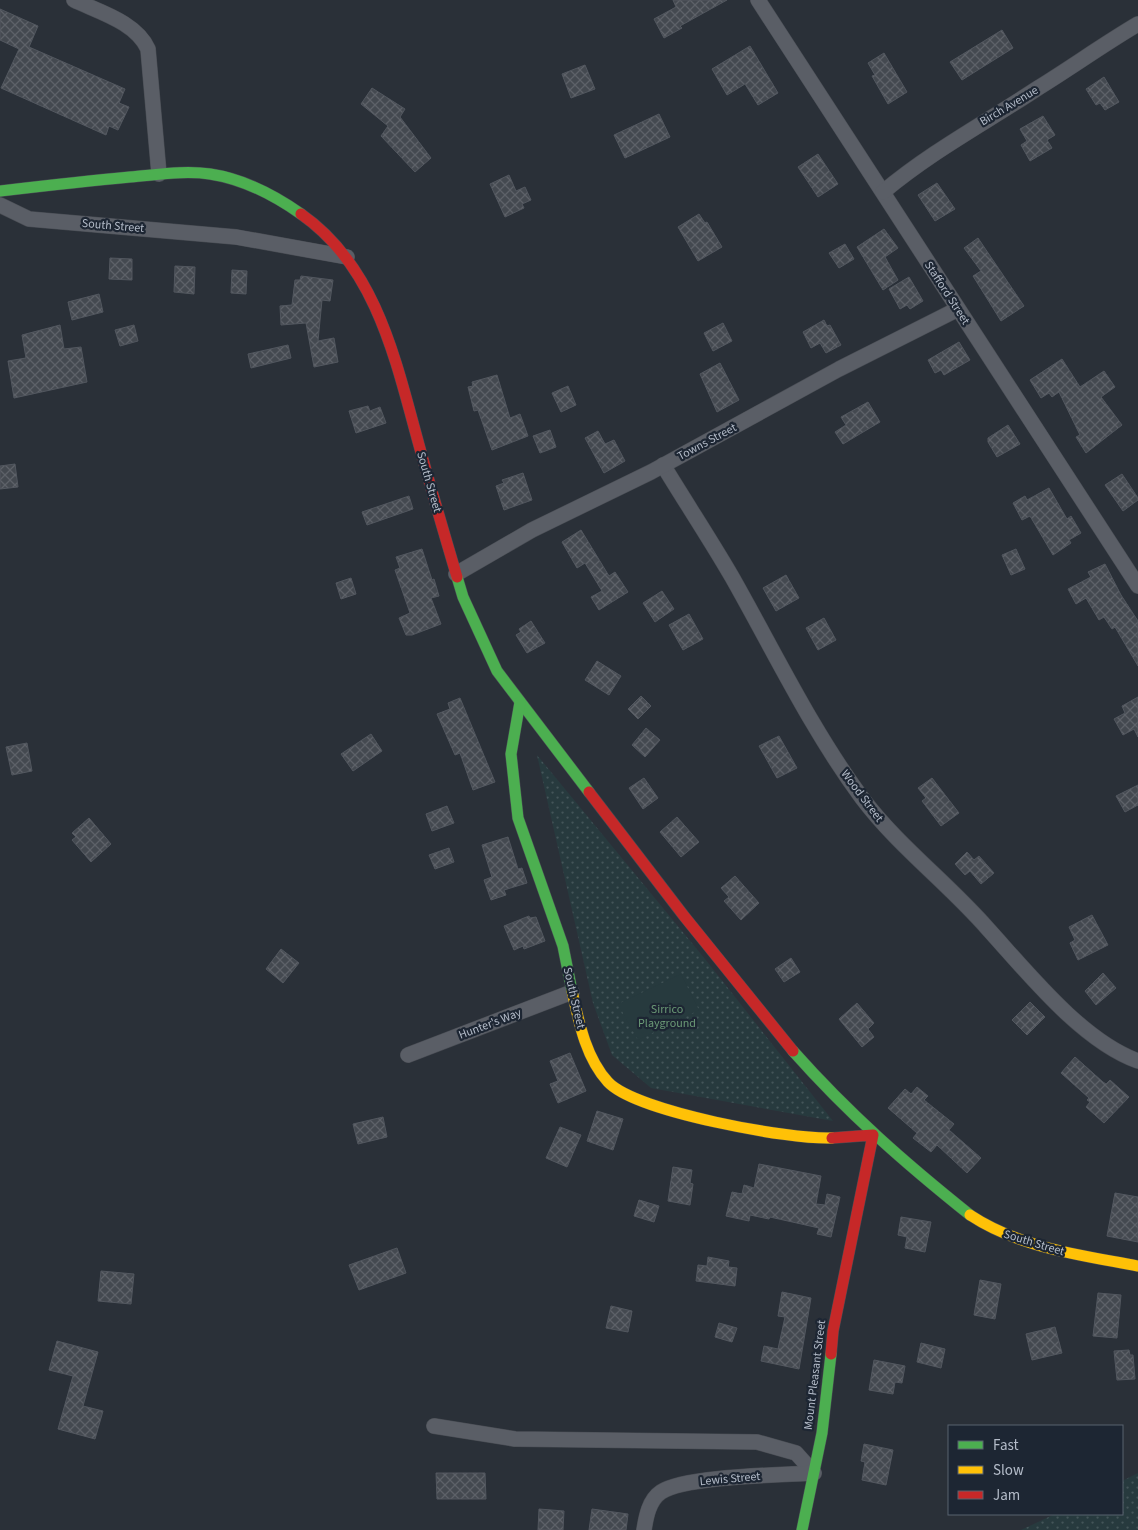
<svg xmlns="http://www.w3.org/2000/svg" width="1138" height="1530" viewBox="0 0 1138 1530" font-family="'Source Sans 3',sans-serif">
	<defs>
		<pattern id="park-dots" width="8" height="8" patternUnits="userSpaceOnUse" patternTransform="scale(1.25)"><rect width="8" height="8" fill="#273a3e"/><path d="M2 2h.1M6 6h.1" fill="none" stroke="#445559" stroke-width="1.8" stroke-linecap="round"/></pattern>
		<pattern id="building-cross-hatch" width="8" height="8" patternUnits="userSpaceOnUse" patternTransform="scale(1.25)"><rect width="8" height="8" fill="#444950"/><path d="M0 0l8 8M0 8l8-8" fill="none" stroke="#5d6168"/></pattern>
	</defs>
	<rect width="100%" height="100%" fill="#2a3038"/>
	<g fill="url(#park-dots)">
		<polygon points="537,755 705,959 833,1121 651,1088 612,1055 593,1003"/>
		<polygon points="1138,1473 1138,1530 1021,1530 1055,1514 1122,1514 1122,1481"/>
	</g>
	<polygon fill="#273a3e" points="681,974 699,1010 638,1040 618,1004"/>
	<g fill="url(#building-cross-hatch)" stroke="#52575f">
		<polygon points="673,0 727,0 680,26 682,28 664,38 654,19 676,7"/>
		<polygon points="0,9 38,26 29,47 125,89 119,103 129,107 118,130 109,126 106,135 1,88 19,49 0,40"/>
		<polygon points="1002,30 1013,48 962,80 950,62"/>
		<polygon points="750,46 778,93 758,105 745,84 727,95 712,69"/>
		<polygon points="884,53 907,92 888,104 872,76 875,75 868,63"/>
		<polygon points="585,65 595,89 571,98 562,74"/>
		<polygon points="1104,77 1119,102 1105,110 1100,103 1096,105 1086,89"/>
		<polygon points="372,88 405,109 400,117 431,158 415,172 381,136 388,126 361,104"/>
		<polygon points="659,114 670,137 625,158 614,135"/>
		<polygon points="1043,116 1055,135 1047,140 1052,148 1030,161 1021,145 1027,141 1020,129"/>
		<polygon points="818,154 838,184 818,197 798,167"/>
		<polygon points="509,175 516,191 525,187 531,200 522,204 524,208 505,217 490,184"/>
		<polygon points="937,183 955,209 935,221 918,195"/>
		<polygon points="699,214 705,223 707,222 722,247 698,261 678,227"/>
		<polygon points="884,229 898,248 885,257 898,280 883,290 857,247"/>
		<polygon points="978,238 1024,306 1001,321 973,276 981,271 964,248"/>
		<polygon points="845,244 854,259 839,268 829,253"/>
		<polygon points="110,258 132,259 132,280 109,279"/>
		<polygon points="175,266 195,267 194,294 174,292"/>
		<polygon points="232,270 247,271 246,294 231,293"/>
		<polygon points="301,276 333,280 330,301 322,300 318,341 334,338 338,362 314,367 306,323 281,325 280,306 292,305 295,280 300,280"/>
		<polygon points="909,277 923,301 910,309 907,305 900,309 889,289"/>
		<polygon points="99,294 103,312 72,320 68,302"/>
		<polygon points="824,320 827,326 830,325 841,345 826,353 820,343 811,348 803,332"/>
		<polygon points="723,323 732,341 713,351 704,333"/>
		<polygon points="60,325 64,349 81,347 87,382 14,398 8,361 26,358 22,335"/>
		<polygon points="134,325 138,341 120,346 115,330"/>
		<polygon points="959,342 970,360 944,375 941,370 935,373 928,360"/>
		<polygon points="288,345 291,358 251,368 248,354"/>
		<polygon points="1062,359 1080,387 1104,371 1115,387 1101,397 1122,425 1086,453 1076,437 1080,435 1059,392 1052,397 1049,393 1041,398 1030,380"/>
		<polygon points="720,363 739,400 717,412 700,374"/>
		<polygon points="497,375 510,418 520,414 528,436 492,450 478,410 474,411 468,387 473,386 472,382"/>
		<polygon points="568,386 576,405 561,412 552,393"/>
		<polygon points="868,402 880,422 843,444 835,432 846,425 841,417"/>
		<polygon points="368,406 370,411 380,407 386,423 356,433 349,411"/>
		<polygon points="1008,425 1020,444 997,457 988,442 988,438"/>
		<polygon points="550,430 556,447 540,453 533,436"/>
		<polygon points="598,431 605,444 614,440 625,461 604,473 585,438"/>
		<polygon points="15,464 18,487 0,489 0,466"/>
		<polygon points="523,473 532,500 504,510 496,486 504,483 502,480"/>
		<polygon points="1122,474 1138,498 1138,500 1123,511 1105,485"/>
		<polygon points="1049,488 1067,519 1071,516 1081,533 1069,540 1071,543 1053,555 1030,516 1022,520 1013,503 1025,496 1027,500"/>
		<polygon points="409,496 413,509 367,525 362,512"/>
		<polygon points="581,530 609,576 615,572 628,592 599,610 591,597 602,591 585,563 577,568 562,542"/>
		<polygon points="422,549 432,580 434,579 439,596 431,598 441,624 412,635 406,635 399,618 410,613 395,570 400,568 396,557"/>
		<polygon points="1016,549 1025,569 1011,575 1002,555"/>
		<polygon points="1105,564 1121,595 1138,621 1138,666 1115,627 1112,629 1104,617 1099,620 1086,598 1076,604 1068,589 1091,577 1088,572"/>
		<polygon points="786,575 799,598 776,611 763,588"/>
		<polygon points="351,578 356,594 341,599 336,583"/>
		<polygon points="662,591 674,609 655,622 643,603"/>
		<polygon points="689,614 703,639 683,650 669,625"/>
		<polygon points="824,618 836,640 818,650 806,628"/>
		<polygon points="531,621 545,643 527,653 516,635 521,632 519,629"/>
		<polygon points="597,661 621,676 609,695 585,680"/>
		<polygon points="641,696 651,706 638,719 628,709"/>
		<polygon points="1138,697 1138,737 1134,729 1123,735 1114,719 1125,713 1122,706"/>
		<polygon points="460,698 495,782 473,790 460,753 455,755 437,714 450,709 448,703"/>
		<polygon points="646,728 660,740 645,757 632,745"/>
		<polygon points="371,734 382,751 353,771 341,754"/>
		<polygon points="779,736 797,768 777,778 759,746"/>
		<polygon points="27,743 32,771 12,775 6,747"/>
		<polygon points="644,778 658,798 643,809 629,788"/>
		<polygon points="932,778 959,813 941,826 922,801 926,798 918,788"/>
		<polygon points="1138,785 1138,805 1125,812 1116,796"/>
		<polygon points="447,806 454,823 432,831 426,814"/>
		<polygon points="677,817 699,842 681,857 660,832"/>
		<polygon points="89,818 111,844 91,862 72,840 76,837 72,833"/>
		<polygon points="508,837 518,869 522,868 527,883 504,890 506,895 491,900 484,880 492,877 482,845"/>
		<polygon points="449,848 454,862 435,869 429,855"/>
		<polygon points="967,852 974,860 979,856 994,873 981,884 970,871 965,875 955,864"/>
		<polygon points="735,876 759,903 741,920 724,901 729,897 721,888"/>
		<polygon points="1092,915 1108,945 1078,960 1070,943 1075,940 1069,927"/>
		<polygon points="529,916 530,918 536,917 545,941 524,949 523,946 514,950 504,926"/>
		<polygon points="281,949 299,963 283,983 266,969"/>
		<polygon points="791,958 800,972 784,982 775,969"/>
		<polygon points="1103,973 1116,988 1096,1005 1085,991"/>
		<polygon points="1030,1002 1045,1017 1027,1035 1012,1020"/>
		<polygon points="857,1003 874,1023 868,1029 874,1037 862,1047 839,1019"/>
		<polygon points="570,1053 586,1091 558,1103 550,1084 558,1081 550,1061"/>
		<polygon points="1075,1057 1103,1082 1106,1084 1110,1080 1129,1097 1104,1123 1086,1107 1090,1102 1087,1100 1089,1098 1061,1073"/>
		<polygon points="917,1087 928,1096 924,1100 954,1124 949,1130 981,1158 967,1173 937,1145 931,1152 913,1138 917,1133 888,1108 905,1089 911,1094"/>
		<polygon points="597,1111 623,1119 613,1150 587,1141"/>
		<polygon points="383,1117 387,1137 358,1144 353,1124"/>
		<polygon points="560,1127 581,1135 567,1167 546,1158"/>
		<polygon points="759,1164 821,1176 816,1204 825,1205 827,1194 840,1197 831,1237 817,1234 819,1228 770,1217 769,1219 750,1215 749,1221 726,1216 732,1192 742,1194 744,1185 754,1188"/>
		<polygon points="673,1167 692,1170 690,1183 693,1184 690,1205 668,1201"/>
		<polygon points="1115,1193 1138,1197 1138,1242 1107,1236"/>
		<polygon points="639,1200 659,1206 654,1222 634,1216"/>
		<polygon points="901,1217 931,1222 925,1252 905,1248 907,1237 898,1235"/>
		<polygon points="397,1248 406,1273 359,1290 349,1265"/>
		<polygon points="708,1257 729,1261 728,1267 737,1268 735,1286 696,1281 698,1265 707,1266"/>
		<polygon points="101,1271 134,1274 131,1304 98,1301"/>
		<polygon points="980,1280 1001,1284 995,1319 974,1315"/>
		<polygon points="782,1292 811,1298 799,1369 761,1361 764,1346 778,1349 785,1317 778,1316"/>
		<polygon points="1098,1293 1121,1295 1117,1338 1093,1336"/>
		<polygon points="611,1306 632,1311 628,1332 606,1328"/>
		<polygon points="719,1323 737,1328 732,1342 715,1337"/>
		<polygon points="1055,1327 1062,1353 1032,1360 1026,1334"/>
		<polygon points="57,1341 98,1352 83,1406 103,1411 95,1439 58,1429 73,1376 49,1370"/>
		<polygon points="921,1343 945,1349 941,1368 917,1362"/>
		<polygon points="1129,1350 1130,1355 1133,1355 1135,1379 1117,1380 1114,1351"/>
		<polygon points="874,1360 905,1366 902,1383 895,1382 893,1394 869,1390"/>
		<polygon points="864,1444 893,1450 886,1485 862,1480 865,1462 861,1461"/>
		<polygon points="436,1473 485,1473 486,1499 437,1499"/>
		<polygon points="539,1509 564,1511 563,1530 538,1530"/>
		<polygon points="592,1509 628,1514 626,1530 589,1530"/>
	</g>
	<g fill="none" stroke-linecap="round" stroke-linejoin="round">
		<g stroke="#484c53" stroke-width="16">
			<g id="street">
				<path d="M 74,0 C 99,12 136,22 148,49 L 159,174"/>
				<polyline points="758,0 1138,586"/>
				<path d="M 883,192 C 932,151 985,123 1038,88 C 1072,67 1104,44 1138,24"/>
				<polyline points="0,205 29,219 236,237 347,257"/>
				<path d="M 663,465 C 686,503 710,539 732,577 C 774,651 811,729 862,798 C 899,847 948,883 988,929 C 1028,973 1082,1041 1138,1061"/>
				<polyline points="456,574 532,530 651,472 839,369 958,309"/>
				<polyline points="408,1055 572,992"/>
				<polyline points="434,1426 515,1439 757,1442 796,1453 814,1473"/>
				<path d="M 644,1530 C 646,1517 649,1500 661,1492 C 684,1476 782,1475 814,1473"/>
			</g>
		</g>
		<g stroke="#484c53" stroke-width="12">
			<g id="fast">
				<path d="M 0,191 C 43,186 87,181 130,177 C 156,175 184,170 210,174 C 244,179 274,195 301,214"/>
				<polyline points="457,577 463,597 497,671 589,792"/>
				<polyline points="520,702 511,754 518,818 563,946 572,991"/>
				<path d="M 793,1051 C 849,1114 905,1163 970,1215"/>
				<polyline points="802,1530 822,1433 831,1354"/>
			</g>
		</g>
		<g stroke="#484c53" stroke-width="12">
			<g id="slow">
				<path d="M 572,991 C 579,1023 586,1058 608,1082 C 636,1112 791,1140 832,1138"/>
				<path d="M 970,1215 C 1020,1248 1081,1255 1138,1266"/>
			</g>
		</g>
		<g stroke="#484c53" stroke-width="12">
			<g id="jam">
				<path d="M 301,214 C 377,267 396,362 419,445 C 431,489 444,533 457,577"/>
				<polyline points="589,792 684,916 793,1051"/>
				<polyline points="831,1354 833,1331 873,1135 832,1138"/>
			</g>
		</g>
		<use href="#street" stroke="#5a5e66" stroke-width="15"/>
		<use href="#fast" stroke="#4caf50" stroke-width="11"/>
		<use href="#slow" stroke="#ffc107" stroke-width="11"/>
		<use href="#jam" stroke="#c62828" stroke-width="11"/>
	</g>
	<g text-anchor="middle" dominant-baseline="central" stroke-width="4.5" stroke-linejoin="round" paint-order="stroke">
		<g font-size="12" fill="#b4bcc9" stroke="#1d2633">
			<text transform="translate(1009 106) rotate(-31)">Birch Avenue</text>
			<text transform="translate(113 226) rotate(5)">South Street</text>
			<text transform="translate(947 293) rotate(57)">Stafford Street</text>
			<text transform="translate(707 442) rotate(-28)">Towns Street</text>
			<text transform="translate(429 482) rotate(74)">South Street</text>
			<text transform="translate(862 796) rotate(53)">Wood Street</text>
			<text transform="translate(574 998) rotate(77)">South Street</text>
			<text transform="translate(490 1024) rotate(-21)">Hunter's Way</text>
			<text transform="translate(1034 1243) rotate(17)">South Street</text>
			<text transform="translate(815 1375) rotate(-83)">Mount Pleasant Street</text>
			<text transform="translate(730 1479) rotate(-5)">Lewis Street</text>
		</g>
		<g font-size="12" fill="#6b9a76" stroke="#1d2633">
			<text x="667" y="1009">Sirrico<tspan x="667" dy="14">Playground</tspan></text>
		</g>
	</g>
	<rect x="948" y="1425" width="175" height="90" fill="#1d2633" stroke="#59626f"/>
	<rect x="958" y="1441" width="25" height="8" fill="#4caf50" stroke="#59626f"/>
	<text x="993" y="1450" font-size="15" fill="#b4bcc9">Fast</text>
	<rect x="958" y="1466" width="25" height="8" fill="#ffc107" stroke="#59626f"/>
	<text x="993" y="1475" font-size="15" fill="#b4bcc9">Slow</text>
	<rect x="958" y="1491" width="25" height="8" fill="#c62828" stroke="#59626f"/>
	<text x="993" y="1500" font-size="15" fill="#b4bcc9">Jam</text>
</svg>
